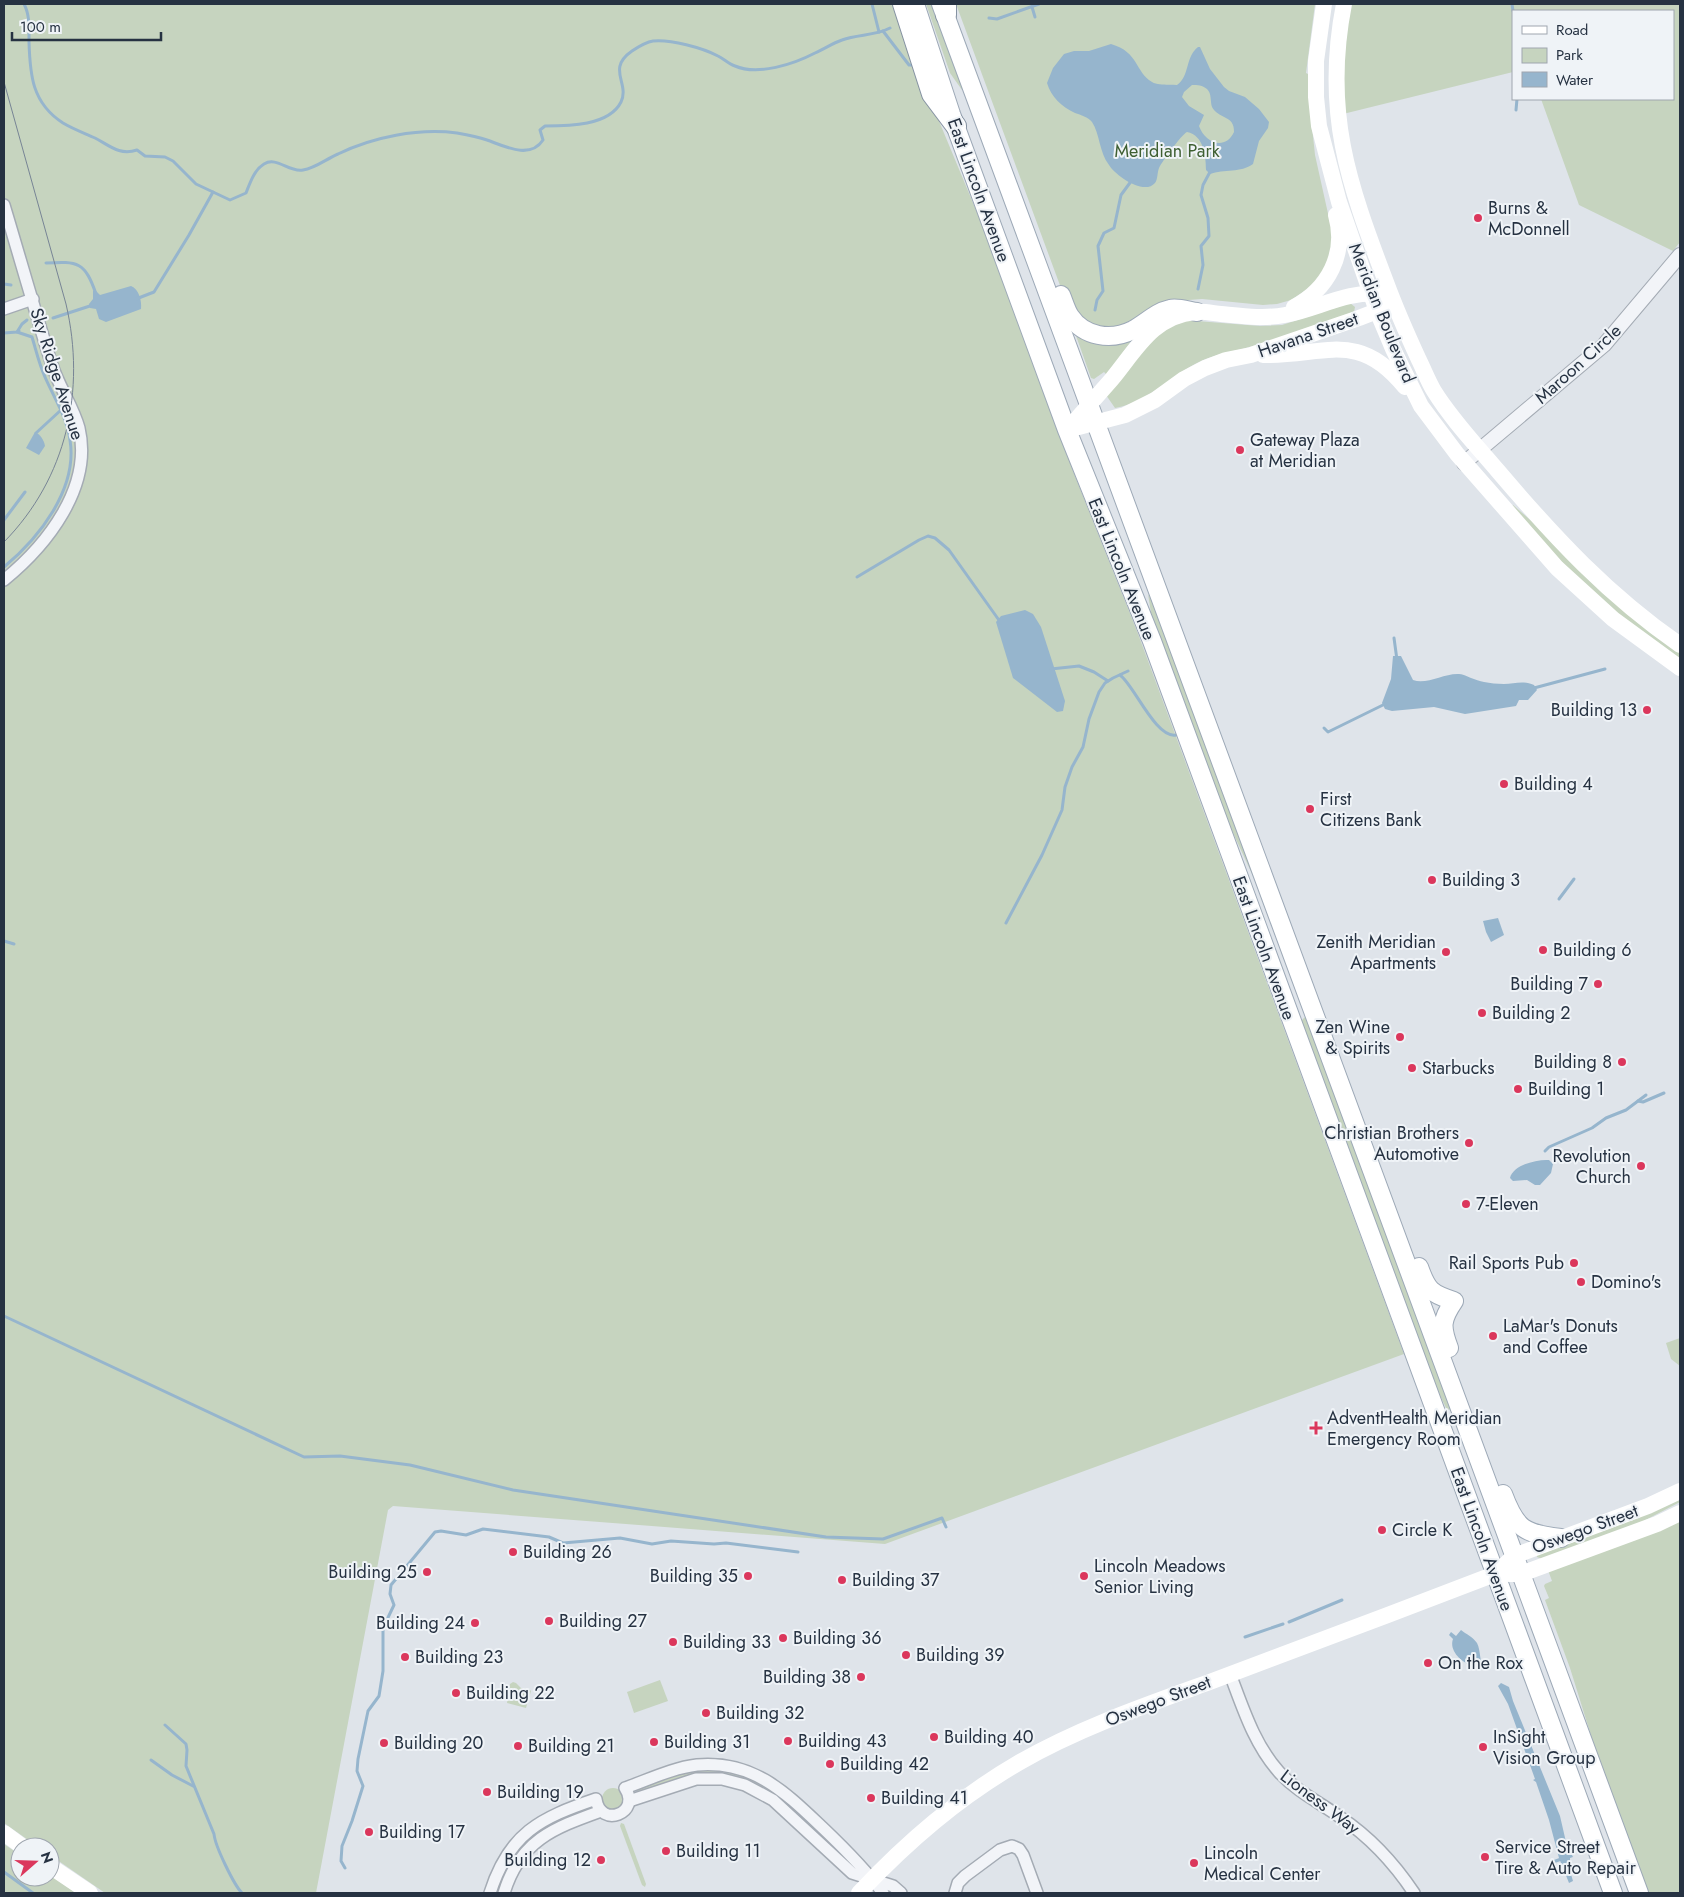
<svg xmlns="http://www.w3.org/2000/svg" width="1684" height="1897" viewBox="0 0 1684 1897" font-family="Jost,sans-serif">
	<rect width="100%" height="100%" fill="#dfe4ea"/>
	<g fill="#c6d4bf">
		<polygon points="4,4 898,4 934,109 988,239 1075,476 1137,631 1404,1354 885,1544 393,1506 388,1510 316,1893 105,1893 50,1855 50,1847 38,1847 4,1823"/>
		<polygon points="926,4 933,4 965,89 962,90 950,73"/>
		<polygon points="956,4 1315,4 1306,73 1310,75 1311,117 1315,155 1333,236 1329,261 1315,284 1291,300 1277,304 1263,305 1202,299 1175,301 1133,324 1099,330 1068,307"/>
		<polygon points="1350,4 1680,4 1680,242 1673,251 1579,205 1541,99 1673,99 1673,11 1513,11 1513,72 1343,114 1341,88"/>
		<path d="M 1350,303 L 1355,307 L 1354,312 C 1321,323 1289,335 1256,345 C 1238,351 1219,353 1201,361 C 1171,375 1148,403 1115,408 L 1106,395 L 1141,348 L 1165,328 L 1186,321 L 1197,321 L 1260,326 L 1282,325 Z"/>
		<polygon points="1074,330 1134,337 1107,375 1104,372 1094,379 1091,378"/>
		<polygon points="1513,505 1680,651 1680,662 1588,590 1510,508"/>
		<polygon points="1148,594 1159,615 1254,875 1253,876 1221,807 1152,619"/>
		<polygon points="1306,1016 1451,1409 1447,1410 1429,1372 1301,1021"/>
		<polygon points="1680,1338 1680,1366 1671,1359 1666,1343"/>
		<polygon points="1680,1497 1680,1502 1636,1525 1542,1559 1537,1557 1537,1555"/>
		<polygon points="1680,1519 1680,1893 1647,1893 1598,1758 1570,1668 1545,1600 1549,1598 1544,1586 1545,1584 1552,1581 1548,1570"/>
		<polygon points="660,1680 668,1701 634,1713 627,1692"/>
		<polygon points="513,1682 516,1683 521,1688 529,1689 531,1691 526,1708 507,1703 510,1684"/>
		<polygon points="698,1770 728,1771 767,1785 798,1812 795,1814 769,1791 746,1780 689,1776 637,1792 636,1789 670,1776"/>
		<circle cx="613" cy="1799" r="11"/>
		<polygon points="589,1807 588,1811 553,1825 532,1839 499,1893 494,1893 508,1860 528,1836 553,1819"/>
		<polygon points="621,1823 624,1824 646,1884 645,1887 642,1885 620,1826"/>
		<polygon points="4,1844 20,1855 20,1877 50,1877 50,1875 76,1893 4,1893"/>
	</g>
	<g fill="#96b5cd" fill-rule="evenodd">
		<path d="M 1111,44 C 1139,52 1135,72 1152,82 C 1159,86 1169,84 1177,85 C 1190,76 1185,57 1198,47 L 1200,47 L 1210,69 L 1224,87 L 1229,91 L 1245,97 L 1259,109 L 1269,122 L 1268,128 L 1259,141 L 1253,164 C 1241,173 1224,169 1210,174 L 1206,170 C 1206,157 1204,135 1187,132 C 1181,135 1162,162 1159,168 C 1157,173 1158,179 1155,183 C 1144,196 1115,175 1109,165 C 1099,152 1100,134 1092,122 C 1088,117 1081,115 1075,113 C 1062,107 1051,97 1047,83 L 1053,68 L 1064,54 L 1074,51 L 1089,51 ZM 1192,85 C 1198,85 1202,85 1207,89 C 1212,94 1210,101 1212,107 C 1218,119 1235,115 1234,132 C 1225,151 1205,143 1199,126 L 1204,115 L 1189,106 L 1182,97 L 1184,92 Z"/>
		<path d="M 131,286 C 139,289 142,301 141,309 L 106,322 L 99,319 L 96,309 L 90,308 L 89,304 L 93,299 L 93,291 L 96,291 L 100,295 Z"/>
		<path d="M 35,432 C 40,434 44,440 45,446 L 39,455 L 26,448 Z"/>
		<polygon points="1025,610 1033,614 1041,627 1065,701 1063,711 1057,712 1013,678 996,622 1001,616"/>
		<path d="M 1393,656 L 1401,656 L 1413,680 C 1427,685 1444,673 1459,674 C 1464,674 1476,681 1484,682 C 1490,683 1497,684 1504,684 C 1514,684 1523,680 1534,685 L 1537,690 L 1528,700 L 1519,700 L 1516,706 L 1465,714 L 1434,707 L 1392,711 L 1385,709 L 1382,703 L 1391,679 Z"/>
		<polygon points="1498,918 1504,935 1491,942 1486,932 1483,921"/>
		<path d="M 1549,1160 L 1553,1164 L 1551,1173 L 1540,1185 L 1535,1185 L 1527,1180 L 1513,1181 L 1510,1178 C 1513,1165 1537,1159 1549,1160 Z"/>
		<path d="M 1461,1630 C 1466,1634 1473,1637 1477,1643 C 1481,1651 1479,1661 1484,1667 L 1481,1670 C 1477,1666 1475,1667 1470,1665 C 1460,1661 1449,1650 1453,1639 L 1449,1635 L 1451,1632 L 1456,1636 Z"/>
		<polygon points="1501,1683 1509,1687 1513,1701 1560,1816 1569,1855 1572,1855 1573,1857 1570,1858 1570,1871 1573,1881 1569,1883 1559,1858 1549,1820 1536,1782 1533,1780 1535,1779 1508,1704 1498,1686"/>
	</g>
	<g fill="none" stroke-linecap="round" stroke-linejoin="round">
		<g stroke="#96b5cd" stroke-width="3">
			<path d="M 24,4 C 30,15 29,29 29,42 C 30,75 32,103 63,123 C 73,129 84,133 95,138 C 109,145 119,156 137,150 L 145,156 L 165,157 L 173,161 L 196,184 L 230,200 L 246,193 C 250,183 254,170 264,164 C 277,156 289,173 303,170 C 316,168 326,159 338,154 C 373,137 418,128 457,133 C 468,135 478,137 487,140 C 504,146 530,160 543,140 L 540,130 L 545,126 C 568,126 609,126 621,102 C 630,83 606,69 632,51 C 638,47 646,42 653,41 C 670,39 703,48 718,56 C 724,59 729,64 735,66 C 758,76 794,64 815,53 C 824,49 833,43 842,40 C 858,34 875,36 890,28"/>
			<polyline points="872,4 879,32"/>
			<polyline points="1512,4 1513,11"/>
			<polyline points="1032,7 1035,17"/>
			<polyline points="989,18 997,19 1039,4"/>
			<polyline points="883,31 909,65 915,65"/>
			<polyline points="1516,110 1517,99"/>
			<path d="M 46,263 C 78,261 85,262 96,294"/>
			<polyline points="4,284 11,285"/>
			<polyline points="1198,289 1203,265 1201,246 1209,236 1208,218 1201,195 1203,185 1211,170"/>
			<polyline points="136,299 154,292 189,235 213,192"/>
			<polyline points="1095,310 1097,300 1103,291 1098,246 1104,233 1114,228 1121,195 1132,180"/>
			<polyline points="53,318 93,305"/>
			<polyline points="4,333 17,332 22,324 27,320"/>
			<polyline points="36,433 61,410"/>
			<polyline points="4,520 25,492"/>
			<path d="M 4,567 C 39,538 78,489 70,440 C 67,417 54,398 45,377 C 39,364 36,350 32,337 L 17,332 L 19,331"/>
			<polyline points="857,577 919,540 928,536 935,538 949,550 1001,623"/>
			<polyline points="1394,638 1397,660"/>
			<polyline points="1051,669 1079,666 1094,672 1108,681"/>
			<path d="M 1120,675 C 1134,685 1156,739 1176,735"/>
			<polyline points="1534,688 1605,669"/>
			<polyline points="1324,728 1328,732 1385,704"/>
			<polyline points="1559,899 1574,879"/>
			<polyline points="1006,923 1042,855 1062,810 1065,787 1072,767 1083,747 1089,719 1099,692 1105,683 1113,678 1128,671"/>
			<polyline points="4,941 14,944"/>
			<polyline points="1638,1101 1643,1102 1664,1093"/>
			<polyline points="1545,1151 1549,1147 1592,1128 1606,1118 1626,1110 1646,1095"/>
			<polyline points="4,1316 304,1457 340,1456 410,1465 513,1490 826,1537 883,1539 942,1518 946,1527"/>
			<polyline points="1289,1622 1342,1600"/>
			<polyline points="1245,1637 1283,1624"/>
			<path d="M 165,1725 L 186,1744 L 187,1750 L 186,1766 L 214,1834 C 215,1846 234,1885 242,1893"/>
			<polyline points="151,1760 172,1775 193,1786"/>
			<polyline points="1553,1862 1564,1858"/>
			<polyline points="345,1868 341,1861 342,1846 352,1821 363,1786 357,1771 358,1759 368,1711 379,1696 383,1671 383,1628 394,1605 390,1594 391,1585 435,1532 441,1531 466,1535 483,1529 549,1537 563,1543 620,1538 652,1544 671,1541 714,1544 726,1543 798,1552"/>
			<polyline points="4,1872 33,1893"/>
		</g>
		<g stroke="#a4abb4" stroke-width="14">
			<g id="minor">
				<path d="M 4,205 C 20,258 35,312 52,365 C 59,387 73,406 79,428 C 93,487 47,545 4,580"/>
				<polyline points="4,309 33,299"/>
				<path d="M 1230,1674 C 1243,1708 1254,1744 1279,1772 C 1297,1792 1319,1802 1340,1817 C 1370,1837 1394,1863 1414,1893"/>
				<polyline points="629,1801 696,1779 722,1779 745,1785 773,1800 852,1873 893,1886 901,1893"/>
				<path d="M 490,1893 C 509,1833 540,1818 596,1799 C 600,1829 642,1813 625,1788 C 648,1780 672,1768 697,1765 C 754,1760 786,1793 824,1829 C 846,1850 865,1869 883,1893"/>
				<path d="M 504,1893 C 520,1840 554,1828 601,1811"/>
				<polyline points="955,1893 958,1883 965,1876 1000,1850 1012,1846 1019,1849 1023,1855 1037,1893"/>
			</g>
		</g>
		<g stroke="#a4abb4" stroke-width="16">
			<polyline id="tertiary" points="1464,463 1604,345 1680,255"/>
		</g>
		<g stroke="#9da9b7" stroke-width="20">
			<g id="primary">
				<polyline points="915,4 951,114 1067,430 1152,641 1613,1893"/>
				<polyline points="941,4 1639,1893"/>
				<path d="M 1061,295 C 1064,302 1066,310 1070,316 C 1084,337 1111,341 1133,330 C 1146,323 1156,312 1170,309 C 1178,307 1189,311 1197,312"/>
				<path d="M 1419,1267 C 1427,1290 1431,1294 1454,1301 C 1441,1320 1441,1327 1449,1348"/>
				<path d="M 1503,1494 C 1516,1529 1524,1534 1561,1538"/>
			</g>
		</g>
		<g stroke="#8592a2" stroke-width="22">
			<g id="motorway">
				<polyline points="903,4 932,94 956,126"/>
				<polyline points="946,15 946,4"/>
			</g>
		</g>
		<use href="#minor" stroke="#f2f4f8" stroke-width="11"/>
		<use href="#tertiary" stroke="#f2f4f8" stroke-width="14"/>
		<g stroke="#fff" stroke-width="16">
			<polyline points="1324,4 1316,61 1316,97 1319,126 1339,202 1377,311 1393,349 1421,406 1457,454 1557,568 1613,619 1680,668"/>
			<path d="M 1344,4 C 1323,111 1348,183 1386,282 C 1396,309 1407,334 1419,360 C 1424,370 1428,381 1434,391 C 1452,420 1476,445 1498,471 C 1555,538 1608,595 1680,645"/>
			<path d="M 1294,307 C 1328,289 1347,254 1336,215"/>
			<path d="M 1263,355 C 1325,356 1358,329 1405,387"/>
			<path d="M 1067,430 C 1082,413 1097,396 1112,379 C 1136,350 1153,316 1195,312 C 1203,311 1212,313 1221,314 C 1242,316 1264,319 1285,315 C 1317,309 1349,290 1381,294"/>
			<polyline points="1067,430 1125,415 1155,400 1184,379 1205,368 1226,360 1251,355 1359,318 1377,311 1384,303"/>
			<polyline points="1509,1574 1521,1574 1657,1524 1680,1513"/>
			<polyline points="4,1833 23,1847"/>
			<polyline points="50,1866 90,1893"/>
			<path d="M 859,1893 C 908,1841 958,1798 1020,1762 C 1081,1727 1149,1704 1215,1680 C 1308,1645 1402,1610 1495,1574 L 1514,1556 L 1648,1506 L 1680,1491"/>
		</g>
		<use href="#primary" stroke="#fff" stroke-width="18"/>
		<use href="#motorway" stroke="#fff" stroke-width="20"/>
		<path stroke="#778495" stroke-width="1" d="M 4,82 L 66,304 C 86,390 67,478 4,542"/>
	</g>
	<g fill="#db375c" stroke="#eff3f7" stroke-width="2">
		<circle cx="1478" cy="218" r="5"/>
		<circle cx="1240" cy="450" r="5"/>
		<circle cx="1647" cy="710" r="5"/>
		<circle cx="1504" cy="784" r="5"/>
		<circle cx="1310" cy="809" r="5"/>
		<circle cx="1432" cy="880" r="5"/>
		<circle cx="1543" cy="950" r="5"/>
		<circle cx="1446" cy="952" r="5"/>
		<circle cx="1598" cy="984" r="5"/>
		<circle cx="1482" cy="1013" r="5"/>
		<circle cx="1400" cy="1037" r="5"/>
		<circle cx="1622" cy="1062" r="5"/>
		<circle cx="1412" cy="1068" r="5"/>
		<circle cx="1518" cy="1089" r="5"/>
		<circle cx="1469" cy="1143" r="5"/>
		<circle cx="1641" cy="1166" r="5"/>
		<circle cx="1466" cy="1204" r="5"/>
		<circle cx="1574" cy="1263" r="5"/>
		<circle cx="1581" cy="1282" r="5"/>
		<circle cx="1493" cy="1336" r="5"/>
		<path d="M1313.5 1420.5h5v5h5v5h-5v5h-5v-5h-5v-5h5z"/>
		<circle cx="1382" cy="1530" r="5"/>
		<circle cx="513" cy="1552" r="5"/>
		<circle cx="427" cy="1572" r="5"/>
		<circle cx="748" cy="1576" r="5"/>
		<circle cx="1084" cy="1576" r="5"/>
		<circle cx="842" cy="1580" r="5"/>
		<circle cx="549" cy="1621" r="5"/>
		<circle cx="475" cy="1623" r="5"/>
		<circle cx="783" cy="1638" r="5"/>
		<circle cx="673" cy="1642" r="5"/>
		<circle cx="906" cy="1655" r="5"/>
		<circle cx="405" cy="1657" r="5"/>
		<circle cx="1428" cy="1663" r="5"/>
		<circle cx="861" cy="1677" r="5"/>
		<circle cx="456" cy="1693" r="5"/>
		<circle cx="706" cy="1713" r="5"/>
		<circle cx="934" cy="1737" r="5"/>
		<circle cx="788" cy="1741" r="5"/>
		<circle cx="654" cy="1742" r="5"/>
		<circle cx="384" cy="1743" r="5"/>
		<circle cx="518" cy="1746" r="5"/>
		<circle cx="1483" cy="1747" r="5"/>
		<circle cx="830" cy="1764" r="5"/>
		<circle cx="487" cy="1792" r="5"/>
		<circle cx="871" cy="1798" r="5"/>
		<circle cx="369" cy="1832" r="5"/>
		<circle cx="666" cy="1851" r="5"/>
		<circle cx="1485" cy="1857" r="5"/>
		<circle cx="601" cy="1860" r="5"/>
		<circle cx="1194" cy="1863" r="5"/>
	</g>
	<g text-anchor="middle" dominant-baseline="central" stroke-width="4" stroke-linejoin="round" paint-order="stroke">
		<g font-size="18" fill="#3e5f32" stroke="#eff3f7">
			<text x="1167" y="151">Meridian Park</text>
		</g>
		<g font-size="18" fill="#263242" stroke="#eff3f7">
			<text transform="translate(979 190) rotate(70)">East Lincoln Avenue</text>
			<text transform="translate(1382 313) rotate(68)">Meridian Boulevard</text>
			<text transform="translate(1308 335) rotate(-19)">Havana Street</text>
			<text transform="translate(1578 364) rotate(-42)">Maroon Circle</text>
			<text transform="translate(57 374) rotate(72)">Sky Ridge Avenue</text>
			<text transform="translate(1122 569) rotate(68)">East Lincoln Avenue</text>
			<text transform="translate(1264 948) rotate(70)">East Lincoln Avenue</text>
			<text transform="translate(1585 1529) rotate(-20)">Oswego Street</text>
			<text transform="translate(1482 1539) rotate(70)">East Lincoln Avenue</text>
			<text transform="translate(1158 1701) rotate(-21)">Oswego Street</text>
			<text transform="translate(1320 1802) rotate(37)">Lioness Way</text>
		</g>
		<g font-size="18" fill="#263242" stroke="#eff3f7" text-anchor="start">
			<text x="1488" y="208">Burns &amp;<tspan x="1488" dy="21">McDonnell</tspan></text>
			<text x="1250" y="440">Gateway Plaza<tspan x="1250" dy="21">at Meridian</tspan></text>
			<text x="1637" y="710" text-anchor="end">Building 13</text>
			<text x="1514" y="784">Building 4</text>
			<text x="1320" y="799">First<tspan x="1320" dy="21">Citizens Bank</tspan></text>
			<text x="1442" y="880">Building 3</text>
			<text x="1436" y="942" text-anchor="end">Zenith Meridian<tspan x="1436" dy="21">Apartments</tspan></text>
			<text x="1553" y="950">Building 6</text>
			<text x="1588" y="984" text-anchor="end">Building 7</text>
			<text x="1492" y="1013">Building 2</text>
			<text x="1390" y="1027" text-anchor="end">Zen Wine<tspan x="1390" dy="21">&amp; Spirits</tspan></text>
			<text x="1612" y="1062" text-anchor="end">Building 8</text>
			<text x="1422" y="1068">Starbucks</text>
			<text x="1528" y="1089">Building 1</text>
			<text x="1459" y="1133" text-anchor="end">Christian Brothers<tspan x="1459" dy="21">Automotive</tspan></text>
			<text x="1631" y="1156" text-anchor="end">Revolution<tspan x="1631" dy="21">Church</tspan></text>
			<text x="1476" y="1204">7-Eleven</text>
			<text x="1564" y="1263" text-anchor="end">Rail Sports Pub</text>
			<text x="1591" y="1282">Domino's</text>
			<text x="1503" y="1326">LaMar's Donuts<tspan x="1503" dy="21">and Coffee</tspan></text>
			<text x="1327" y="1418">AdventHealth Meridian<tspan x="1327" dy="21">Emergency Room</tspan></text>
			<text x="1392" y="1530">Circle K</text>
			<text x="523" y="1552">Building 26</text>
			<text x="1094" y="1566">Lincoln Meadows<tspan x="1094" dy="21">Senior Living</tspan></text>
			<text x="417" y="1572" text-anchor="end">Building 25</text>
			<text x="738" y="1576" text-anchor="end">Building 35</text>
			<text x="852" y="1580">Building 37</text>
			<text x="559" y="1621">Building 27</text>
			<text x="465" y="1623" text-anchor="end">Building 24</text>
			<text x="793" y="1638">Building 36</text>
			<text x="683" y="1642">Building 33</text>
			<text x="916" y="1655">Building 39</text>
			<text x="415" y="1657">Building 23</text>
			<text x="1438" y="1663">On the Rox</text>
			<text x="851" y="1677" text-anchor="end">Building 38</text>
			<text x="466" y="1693">Building 22</text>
			<text x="716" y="1713">Building 32</text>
			<text x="944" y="1737">Building 40</text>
			<text x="1493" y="1737">InSight<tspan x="1493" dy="21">Vision Group</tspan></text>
			<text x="798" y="1741">Building 43</text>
			<text x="664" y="1742">Building 31</text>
			<text x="394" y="1743">Building 20</text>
			<text x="528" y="1746">Building 21</text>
			<text x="840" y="1764">Building 42</text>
			<text x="497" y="1792">Building 19</text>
			<text x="881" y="1798">Building 41</text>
			<text x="379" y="1832">Building 17</text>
			<text x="1495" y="1847">Service Street<tspan x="1495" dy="21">Tire &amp; Auto Repair</tspan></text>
			<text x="676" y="1851">Building 11</text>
			<text x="1204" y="1853">Lincoln<tspan x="1204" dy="21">Medical Center</tspan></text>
			<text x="591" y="1860" text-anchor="end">Building 12</text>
		</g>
	</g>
	<rect width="1684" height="1897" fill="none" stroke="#263242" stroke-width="10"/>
	<rect x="1512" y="10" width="162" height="90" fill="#eff3f7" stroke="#9fa6af"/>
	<rect x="1522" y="26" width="25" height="8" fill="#ffffff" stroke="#9fa6af"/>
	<text x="1556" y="35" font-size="15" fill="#263242">Road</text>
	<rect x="1522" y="48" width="25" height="15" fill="#c6d4bf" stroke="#9fa6af"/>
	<text x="1556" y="60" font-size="15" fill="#263242">Park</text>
	<rect x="1522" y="72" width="25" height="15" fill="#96b5cd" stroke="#9fa6af"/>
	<text x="1556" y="85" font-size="15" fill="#263242">Water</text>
	<g transform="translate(35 1862) rotate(70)"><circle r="24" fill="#eff3f7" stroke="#9fa6af"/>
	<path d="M0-4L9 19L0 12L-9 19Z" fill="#db375c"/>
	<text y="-8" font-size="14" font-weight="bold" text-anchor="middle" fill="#263242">N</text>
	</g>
	<path d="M12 32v8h149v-8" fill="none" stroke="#263242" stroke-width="2.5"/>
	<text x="20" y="32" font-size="15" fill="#263242" stroke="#eff3f7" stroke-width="4" paint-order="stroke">100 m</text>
</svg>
